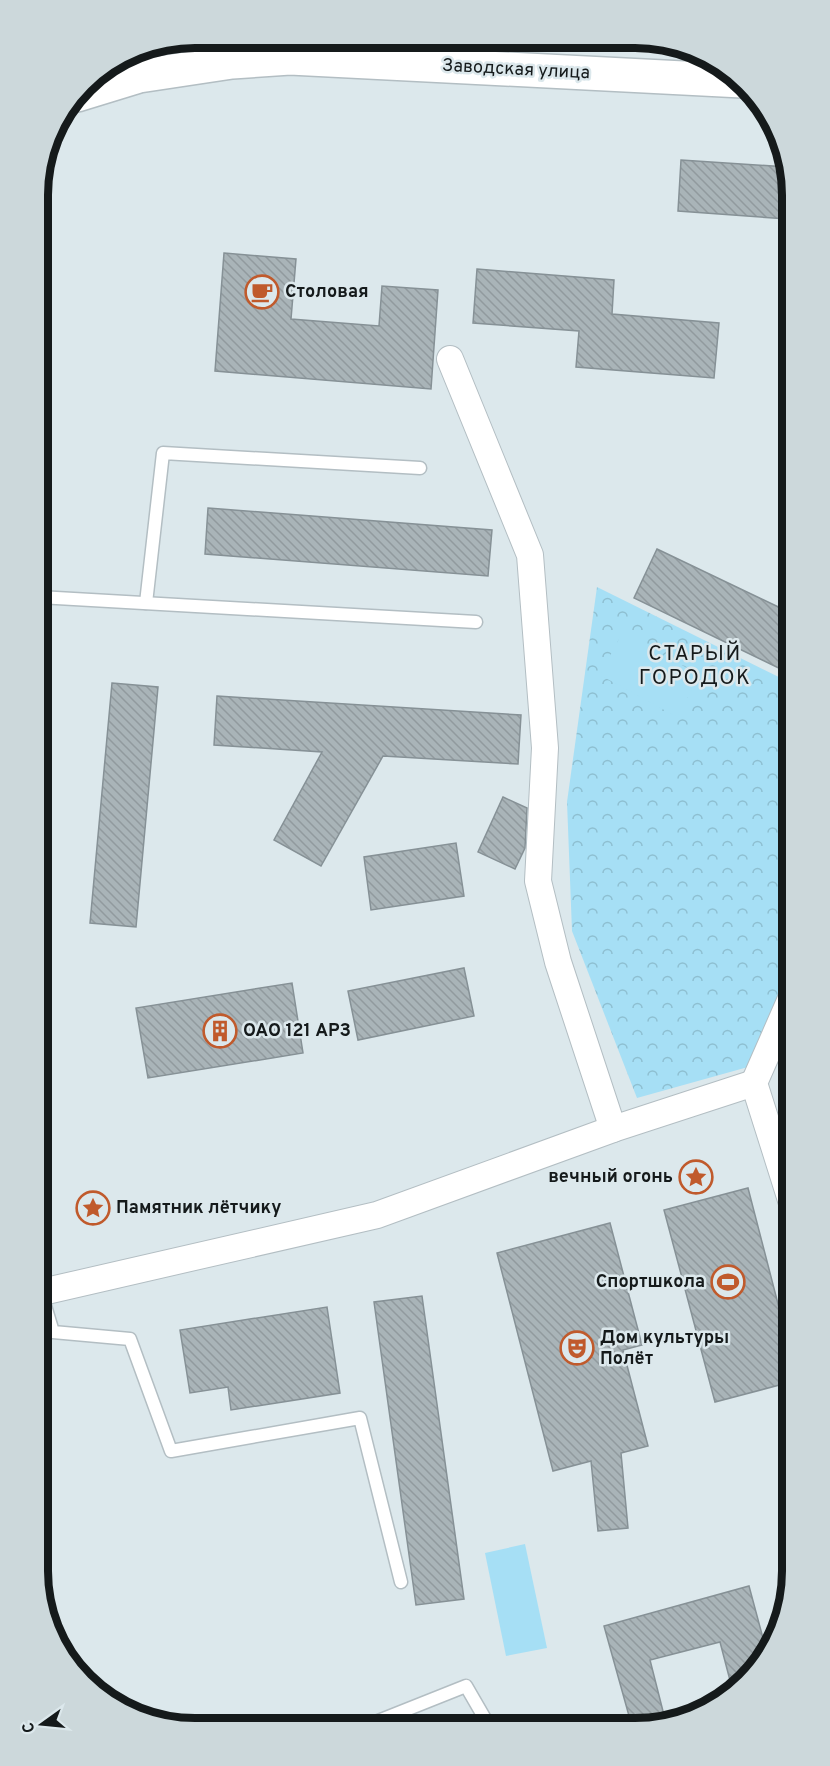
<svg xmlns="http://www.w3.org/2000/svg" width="830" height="1766" viewBox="0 0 830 1766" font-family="Overpass,sans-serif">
	<defs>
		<pattern id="park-crowns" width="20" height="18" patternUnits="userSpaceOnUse" patternTransform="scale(1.5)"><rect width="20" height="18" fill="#a6dff5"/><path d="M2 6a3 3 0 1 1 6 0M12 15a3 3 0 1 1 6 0" fill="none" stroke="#8ebfd1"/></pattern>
		<pattern id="building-back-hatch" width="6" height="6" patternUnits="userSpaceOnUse" patternTransform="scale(1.5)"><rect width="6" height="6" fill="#a9b4b8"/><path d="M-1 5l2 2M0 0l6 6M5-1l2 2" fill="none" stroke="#919a9e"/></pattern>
	</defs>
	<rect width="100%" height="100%" fill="#dce8ec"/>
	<polygon fill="url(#park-crowns)" points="597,587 789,682 790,975 748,1067 637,1098 572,931 567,802"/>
	<g fill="#a6dff5">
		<polygon points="622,633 700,675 677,717 600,675"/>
		<polygon points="525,1544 547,1648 506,1656 485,1553"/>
	</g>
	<g fill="url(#building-back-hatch)" stroke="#869196" stroke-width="1.5">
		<polygon points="681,160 787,167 787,219 678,211"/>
		<polygon points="224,253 296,259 291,319 379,326 382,286 438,290 431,389 215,371"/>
		<polygon points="477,269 614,280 612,314 719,323 714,378 576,367 579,331 473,323"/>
		<polygon points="208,508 492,530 488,576 205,554"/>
		<polygon points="657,549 789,612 789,673 634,598"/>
		<polygon points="112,683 158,687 136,927 90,923"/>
		<polygon points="217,696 521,715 518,764 383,756 321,866 274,840 322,752 214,745"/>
		<polygon points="503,797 527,808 525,848 515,869 478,852"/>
		<polygon points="456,843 464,896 371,910 364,857"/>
		<polygon points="464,968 474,1016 358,1040 348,991"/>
		<polygon points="292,983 303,1053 148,1078 136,1008"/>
		<polygon points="748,1188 791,1354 791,1382 715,1402 664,1210"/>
		<polygon points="610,1223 642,1345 623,1350 648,1446 621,1453 628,1528 598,1531 591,1461 553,1471 497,1253"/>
		<polygon points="422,1296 464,1599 416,1605 374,1302"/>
		<polygon points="327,1307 340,1393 231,1410 228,1387 190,1393 180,1330"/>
		<polygon points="749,1586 767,1653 754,1675 732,1688 720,1642 650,1660 666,1723 631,1723 604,1626"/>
	</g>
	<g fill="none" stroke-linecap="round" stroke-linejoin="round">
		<g stroke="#b3bec3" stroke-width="15">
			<g id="service">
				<polyline points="39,597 476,622"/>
				<polyline points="146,603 163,453 420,468"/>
				<polyline points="42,1296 53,1332 130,1339 171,1451 360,1418 401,1582"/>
				<polyline points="43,1596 53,1628"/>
				<polyline points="368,1725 466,1686 488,1724"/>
			</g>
		</g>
		<g stroke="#b3bec3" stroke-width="28">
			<g id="minor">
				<polyline points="450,359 530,555 545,748 538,881 558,962 613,1129 754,1083"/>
				<polyline points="790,1001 754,1083 791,1200"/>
				<polyline points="42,1292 377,1215 613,1129"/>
			</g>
		</g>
		<g stroke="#b3bec3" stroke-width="36">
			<polyline id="secondary" points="77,95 139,76 232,62 290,58 742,81"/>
		</g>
		<use href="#service" stroke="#fff" stroke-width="12"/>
		<use href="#minor" stroke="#fff" stroke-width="26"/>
		<use href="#secondary" stroke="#fff" stroke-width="33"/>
	</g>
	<defs>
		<g id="cafe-ring" transform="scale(1.725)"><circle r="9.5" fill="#dce8ec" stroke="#c05a2c" stroke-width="1.5"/><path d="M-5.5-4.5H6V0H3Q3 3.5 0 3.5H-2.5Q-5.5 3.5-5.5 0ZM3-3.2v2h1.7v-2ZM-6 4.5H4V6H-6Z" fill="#c05a2c"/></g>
		<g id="building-ring" transform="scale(1.725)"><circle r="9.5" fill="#dce8ec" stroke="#c05a2c" stroke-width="1.5"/><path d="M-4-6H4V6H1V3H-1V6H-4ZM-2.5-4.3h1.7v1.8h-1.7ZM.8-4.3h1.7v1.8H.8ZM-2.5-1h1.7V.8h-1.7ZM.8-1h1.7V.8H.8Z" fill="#c05a2c"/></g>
		<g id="sight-ring" transform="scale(1.725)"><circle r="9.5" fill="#dce8ec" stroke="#c05a2c" stroke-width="1.5"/><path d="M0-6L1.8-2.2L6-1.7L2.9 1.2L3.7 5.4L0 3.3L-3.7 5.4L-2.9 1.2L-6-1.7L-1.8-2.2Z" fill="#c05a2c"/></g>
		<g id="stadium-ring" transform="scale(1.725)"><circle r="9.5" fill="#dce8ec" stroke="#c05a2c" stroke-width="1.5"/><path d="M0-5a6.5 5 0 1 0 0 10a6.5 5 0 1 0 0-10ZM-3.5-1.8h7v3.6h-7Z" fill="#c05a2c"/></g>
		<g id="theatre-ring" transform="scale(1.725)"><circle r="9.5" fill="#dce8ec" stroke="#c05a2c" stroke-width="1.5"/><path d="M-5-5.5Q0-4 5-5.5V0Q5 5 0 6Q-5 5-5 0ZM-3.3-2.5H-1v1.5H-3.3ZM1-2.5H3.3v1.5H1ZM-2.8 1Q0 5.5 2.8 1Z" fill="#c05a2c"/></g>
	</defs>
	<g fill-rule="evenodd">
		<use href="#cafe-ring" x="262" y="292"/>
		<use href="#building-ring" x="220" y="1031"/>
		<use href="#sight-ring" x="696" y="1177"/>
		<use href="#sight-ring" x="93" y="1208"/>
		<use href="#stadium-ring" x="728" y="1282"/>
		<use href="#theatre-ring" x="577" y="1348"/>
	</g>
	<g text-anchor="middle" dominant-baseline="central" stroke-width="5" stroke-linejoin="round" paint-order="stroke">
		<g font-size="18" fill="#151a1b" stroke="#dce8ec">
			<text transform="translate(516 70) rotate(3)">Заводская улица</text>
		</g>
		<g font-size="18" font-weight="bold" fill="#151a1b" stroke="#dce8ec" text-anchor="start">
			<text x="285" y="292">Столовая</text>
			<text x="243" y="1031">OAO 121 АРЗ</text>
			<text x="673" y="1177" text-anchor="end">вечный огонь</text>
			<text x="116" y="1208">Памятник лётчику</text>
			<text x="705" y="1282" text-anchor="end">Спортшкола</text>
			<text x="600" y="1338">Дом культуры<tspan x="600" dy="21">Полёт</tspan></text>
		</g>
		<g font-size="21" letter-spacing="1.5" fill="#151a1b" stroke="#dce8ec">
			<text x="695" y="654">СТАРЫЙ<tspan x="695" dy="24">ГОРОДОК</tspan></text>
		</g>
	</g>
	<path d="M0 0H830V1766H0ZM195 48H635A147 147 0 0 1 782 195V1571A147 147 0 0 1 635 1718H195A147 147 0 0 1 48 1571V195A147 147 0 0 1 195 48Z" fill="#ccd8db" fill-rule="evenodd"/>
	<path fill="none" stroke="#151a1b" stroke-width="8" d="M195 48H635A147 147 0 0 1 782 195V1571A147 147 0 0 1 635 1718H195A147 147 0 0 1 48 1571V195A147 147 0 0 1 195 48Z"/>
	<g transform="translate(42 1724) rotate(255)" stroke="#dce8ec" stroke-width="4.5" paint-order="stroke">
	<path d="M0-4.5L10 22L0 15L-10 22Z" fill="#151a1b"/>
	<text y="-9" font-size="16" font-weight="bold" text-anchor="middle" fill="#151a1b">С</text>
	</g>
</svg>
